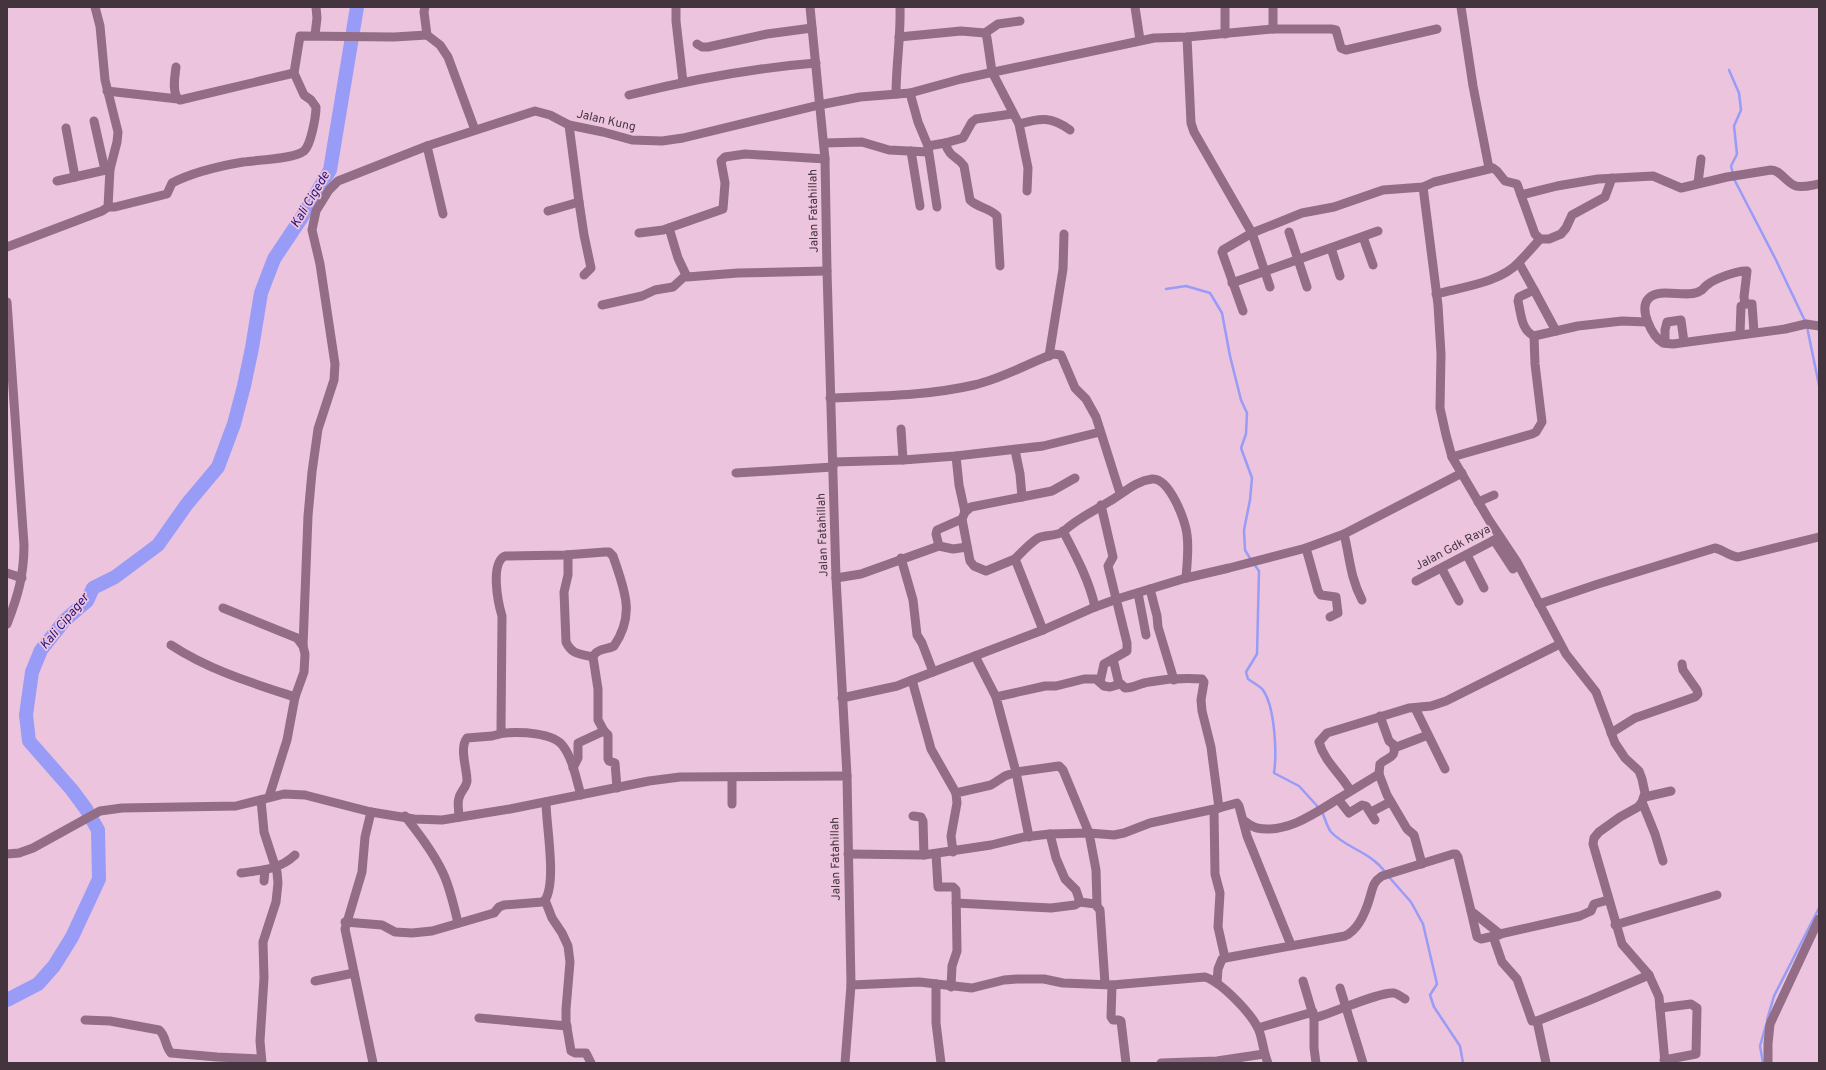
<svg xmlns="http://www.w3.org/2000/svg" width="1826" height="1070" viewBox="0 0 1826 1070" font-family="Overpass,sans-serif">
	<rect width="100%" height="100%" fill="#edc4dd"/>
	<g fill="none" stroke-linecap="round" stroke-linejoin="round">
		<g stroke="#989cf6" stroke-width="2.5">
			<polyline points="1729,70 1739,93 1741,110 1734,126 1737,154 1731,166 1733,174"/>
			<polyline points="1734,179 1775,258 1806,323"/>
			<polyline points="1166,289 1186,286 1210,293 1222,313 1230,356 1241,400 1247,413 1246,434 1241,448 1252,478 1250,500 1244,530 1245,550 1251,560"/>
			<polyline points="1807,327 1819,385"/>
			<path d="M 1254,564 L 1259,571 L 1257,654 L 1246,672 L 1248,679 C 1252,682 1260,686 1263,690 C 1275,707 1277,753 1274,773 L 1299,786 L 1319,808"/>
			<path d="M 1322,812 C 1325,818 1327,827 1331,832 C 1347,849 1370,851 1386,873"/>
			<polyline points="1389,877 1411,902 1423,924 1437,984 1430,995 1434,1007 1460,1046 1463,1063"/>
			<polyline points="1767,1020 1774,996 1819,908"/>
			<polyline points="1763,1063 1760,1046 1766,1025"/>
		</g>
		<polyline stroke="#989cf6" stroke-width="14" points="7,1000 38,984 54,966 72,937 99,879 98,830 86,809 72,790 29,741 26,715 32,672 41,650 65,620 87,601 93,588 115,577 158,545 187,504 218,467 234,424 244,386 252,348 261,293 274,259 302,217 330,170 357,7"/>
		<g stroke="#936d85" stroke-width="9">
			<polyline points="425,7 424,12 427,35"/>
			<polyline points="676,7 676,21 683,82"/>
			<polyline points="810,7 825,159 827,271 836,578 847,776 851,985 845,1063"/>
			<polyline points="1135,7 1140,40"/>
			<polyline points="1273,7 1273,29"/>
			<polyline points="1461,7 1473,86 1489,168"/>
			<polyline points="985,33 998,24 1020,21"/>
			<polyline points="1225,34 1225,7"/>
			<polyline points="315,35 317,18 316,7"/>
			<polyline points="899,37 961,31 985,33 987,38 992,72 1019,124 1028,168 1027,191"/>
			<polyline points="1187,37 1191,123 1194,132 1252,233 1270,287"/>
			<polyline points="697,44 702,47 708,47 767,34 812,28"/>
			<path d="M 176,67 C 175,76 171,95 180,100 L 294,73"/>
			<polyline points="107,91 178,99"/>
			<path d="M 910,93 L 918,122 L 928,146 L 945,143 C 951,160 956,154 964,166 L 970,200 C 978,208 990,208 997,216 L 1000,266"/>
			<path d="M 896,94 C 896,65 901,36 900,7"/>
			<path d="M 629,95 C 690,80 753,68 816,63"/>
			<polyline points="94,121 105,170"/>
			<path d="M 1019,124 C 1040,118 1051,116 1070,130"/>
			<polyline points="66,128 75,177"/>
			<polyline points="824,143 862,142 889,150 928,152"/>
			<polyline points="945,143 963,138 972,122 976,119 1012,114"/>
			<polyline points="427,146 443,214"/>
			<polyline points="928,147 937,207"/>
			<polyline points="911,151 920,206"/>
			<polyline points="57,181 110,169"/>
			<polyline points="1698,183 1701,159"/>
			<polyline points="1423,187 1438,305 1441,354 1440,408 1446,435 1452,457 1489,520 1517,562 1566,654 1596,692 1615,743 1625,758 1639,771 1642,779 1645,793 1642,802 1638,807 1620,817 1599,832 1594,838 1593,844 1622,944 1649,975 1659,997 1665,1063"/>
			<path d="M 1521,195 L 1557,186 L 1598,179 L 1653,176 L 1681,188 L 1727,177 L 1771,170 C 1781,170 1786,183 1796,186 C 1803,188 1812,185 1819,184"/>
			<polyline points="579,202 584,235 591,268 584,275"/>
			<path d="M 108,207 L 115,207 L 167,194 L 172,183 C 193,172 220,166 243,162 C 257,160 294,159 304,151 C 311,145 316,116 316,107 L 311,100 L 304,95 L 294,73 L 300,36 L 394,37 L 427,35 L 440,45 L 448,57 L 475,130"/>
			<polyline points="548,211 579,202 569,125"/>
			<polyline points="669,228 678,258 687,277 738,273 827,271"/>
			<polyline points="1289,232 1307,287"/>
			<polyline points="639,233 663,230 723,209 725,183 721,161 725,157 745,154 825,159"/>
			<polyline points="1363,237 1373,265"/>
			<polyline points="7,247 102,211 108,207 110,169 117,142 118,132 105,80 100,26 95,7"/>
			<polyline points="1331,248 1340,276"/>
			<path d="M 1519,263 L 1534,290 L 1519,297 L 1518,301 C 1521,313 1521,330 1534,336"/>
			<polyline points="1232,283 1378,231"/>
			<polyline points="1534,290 1556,331"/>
			<path d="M 1436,294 C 1462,287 1500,283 1519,262 C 1526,255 1533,247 1540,239"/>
			<path d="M 7,302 L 24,545 C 24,575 18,596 7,624"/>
			<polyline points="602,305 642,296 655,290 673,287 685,276"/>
			<polyline points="1243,311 1222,252 1223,250 1252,233 1302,213 1334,207 1383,190 1423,187 1434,182 1493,168 1497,171 1505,181 1517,184 1535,234 1540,239 1549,239 1561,234 1566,228 1572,215 1605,197 1612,178"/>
			<path d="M 1754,332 L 1752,304 L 1745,304 L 1744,297 L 1747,271 C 1738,270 1714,279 1707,285 C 1704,287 1703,290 1700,291 C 1688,299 1660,287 1649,298 C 1638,309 1652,336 1663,343 L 1673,344 L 1785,329 L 1806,324 L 1819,326"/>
			<polyline points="1740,334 1741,306 1745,304"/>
			<polyline points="1665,343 1665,330 1667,322 1681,320 1684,342"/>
			<polyline points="1049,356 1063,269 1064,234"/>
			<path d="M 830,398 C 878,396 927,396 974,385 C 1001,379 1027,364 1053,354 L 1061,355 L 1075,388 L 1086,399 L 1096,417 L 1120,493"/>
			<polyline points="901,429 903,460"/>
			<polyline points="1015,450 1020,474 1022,497"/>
			<polyline points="956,456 959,485 965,512"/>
			<polyline points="1452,457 1532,434 1536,432 1542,422 1535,364 1534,336 1578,326 1622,321 1647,322"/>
			<polyline points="833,462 903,460 956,456 1043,446 1100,432"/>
			<polyline points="736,473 833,467"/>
			<polyline points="1478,502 1494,495"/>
			<polyline points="1101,505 1113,557 1108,566 1127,643 1127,651 1113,659 1119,684"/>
			<polyline points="962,519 970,561 974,566 986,571 1015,559 1043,630"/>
			<path d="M 1063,531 C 1076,556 1089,580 1095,607"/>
			<path d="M 1344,534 C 1350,558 1350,577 1362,600"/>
			<polyline points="1494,540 1513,569"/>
			<polyline points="939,546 953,549 967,547"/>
			<polyline points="1306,548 1318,591 1321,595 1336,597 1338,613 1330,617"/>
			<path d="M 568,555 L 568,575 L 564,592 L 566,642 C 572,655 581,654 593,657"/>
			<polyline points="1467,555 1484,588"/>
			<polyline points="901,558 913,600 917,635 922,643 933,672"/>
			<path d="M 1015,559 C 1022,552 1029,544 1038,538 C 1046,534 1056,537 1064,531 C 1078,518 1094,511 1110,501 C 1124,493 1135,481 1152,479 C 1169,477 1186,521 1187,535 C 1189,548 1187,564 1186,578"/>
			<polyline points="1442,569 1459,601"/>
			<polyline points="7,573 22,578"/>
			<polyline points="836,578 861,574 939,546 936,534 937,530 962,519 965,512 971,507 1052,491 1075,478"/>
			<polyline points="1416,581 1500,537"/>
			<polyline points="1150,589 1157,616 1158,627 1174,680"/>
			<polyline points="1138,593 1146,635"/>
			<path d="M 1539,604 L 1598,584 L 1715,548 C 1724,550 1729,556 1738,557 L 1819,537"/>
			<polyline points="223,608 297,638 303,646 305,654 304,672 295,697 287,740 269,797"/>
			<path d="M 171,645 C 209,670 252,683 295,697"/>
			<polyline points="303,646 308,516 312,472 318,429 334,380 335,364 320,264 312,230 316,211 329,190 338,181 427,146 535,111 550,115 569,125 603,132 632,140 662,141 683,138 819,105 860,97 910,93 961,79 1154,38 1187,37 1273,29 1331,29 1336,30 1341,48 1346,50 1437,29"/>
			<polyline points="975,656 996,697"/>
			<polyline points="912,680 931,749 956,793"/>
			<polyline points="1100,682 1104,664 1113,659"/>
			<polyline points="842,698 897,686 912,680 1043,630 1095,607 1117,599 1186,578 1229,568 1306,548 1344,534 1462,473"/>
			<polyline points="1415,708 1445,769"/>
			<path d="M 1380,716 L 1389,741 L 1394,745 C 1396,759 1389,756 1380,764 L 1379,774 L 1387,795 L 1407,829 L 1414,835 L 1422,864"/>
			<polyline points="1611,733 1635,718 1695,697 1698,694 1697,690 1683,670 1682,664"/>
			<polyline points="1394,748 1428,735"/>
			<polyline points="573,768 578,758 578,743 604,731"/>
			<polyline points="732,778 732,804"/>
			<path d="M 1350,790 C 1340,773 1324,761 1319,742 L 1327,733 L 1409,708 L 1431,706 L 1446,701 L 1560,644"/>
			<path d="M 581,795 C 576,779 573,759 563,746 C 553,732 520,732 504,733 L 501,729 L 502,616 C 498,603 490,563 505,556 L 565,555 L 605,552 L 609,552 L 613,556 C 624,589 636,614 614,646 C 607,650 597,648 593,657 L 598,689 L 598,720 L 604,731 L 608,735 L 608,759 L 609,761 L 615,763 L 617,788"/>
			<polyline points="1645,797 1671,791"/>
			<polyline points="1338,799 1379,774"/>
			<polyline points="261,800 264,832 277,872 278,883 276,902 263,942 264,978 260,1041 262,1063"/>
			<polyline points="1642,802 1655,834 1663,861"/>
			<polyline points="1219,808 1237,803 1239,806 1247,836 1291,945"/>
			<polyline points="1214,809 1215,874 1220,893 1218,927 1225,958 1222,959 1218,969 1217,983"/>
			<polyline points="371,812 365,837 362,872 345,929 373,1063"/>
			<polyline points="1371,812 1390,802"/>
			<path d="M 405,816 C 419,834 433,852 443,873 C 450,888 454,906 458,923"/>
			<polyline points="913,816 921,817 923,821 924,855"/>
			<path d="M 459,817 C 459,811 457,803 459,798 C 460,792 466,788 467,781 C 467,768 459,748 467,738 L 492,736 L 504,733"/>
			<path d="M 1243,820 C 1247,823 1252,827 1257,828 C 1286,834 1314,814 1338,799 L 1349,813 L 1362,805 L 1366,806 L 1375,820"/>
			<polyline points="1050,834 1056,858 1065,879 1076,890 1080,902 1095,904 1100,910 1105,984"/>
			<polyline points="1029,837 1016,772 1059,766 1063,770 1089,833 1096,870 1097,905"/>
			<polyline points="7,854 19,853 33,848 100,811 122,808 236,806 284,794 305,795 371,812 414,819 442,820 510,809 649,781 680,777 847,776"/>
			<path d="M 848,854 L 924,855 L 991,845 L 1024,837 L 1050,834 L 1089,833 L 1114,835 L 1124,833 L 1150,823 L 1219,808 L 1211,747 L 1202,711 L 1201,700 L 1204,682 L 1202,679 C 1185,678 1166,679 1149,682 C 1140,683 1134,688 1125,688 L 1121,684 L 1110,687 L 1104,686 L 1096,679 L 1084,679 L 1056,686 L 1045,686 L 996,697 L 1016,772 L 1005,776 L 991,785 L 956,793 L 957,803 L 951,836 L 953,852"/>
			<polyline points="936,854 938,887 953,887 956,890 957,951 952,966 951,987"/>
			<path d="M 241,873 C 262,870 279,870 295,855"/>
			<polyline points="264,881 265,870"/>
			<path d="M 545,900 C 557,882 546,825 546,802"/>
			<polyline points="956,903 1051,908 1075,905 1080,902"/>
			<polyline points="1471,911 1477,937 1481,939 1499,935"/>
			<polyline points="345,922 382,925 395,932 412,933 432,931 494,913 499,907 504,905 542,902 545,900 552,918 562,933 568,946 570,962 566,1009 566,1022 571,1051 575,1053 586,1053 591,1063"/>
			<polyline points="1615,925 1717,895"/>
			<polyline points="1493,936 1502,962 1517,979 1532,1021 1537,1021 1590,1000 1649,975"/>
			<path d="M 1225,958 L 1345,936 C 1358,930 1366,911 1370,897 C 1373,887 1373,882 1382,876 L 1453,854 L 1456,854 L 1458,857 L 1471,911 L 1500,934 L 1580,916 L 1591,911 L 1594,904 L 1608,900"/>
			<polyline points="315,981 354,973"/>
			<path d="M 1303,981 L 1314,1018 C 1331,1014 1381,991 1394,993 C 1398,994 1402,997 1405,999"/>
			<polyline points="936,984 936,1023 941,1063"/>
			<path d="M 851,985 L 919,982 L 972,988 L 1004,980 L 1017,979 L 1044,979 L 1063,983 L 1112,985 L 1205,977 C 1221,982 1250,1012 1258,1028 C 1263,1039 1263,1052 1268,1063"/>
			<polyline points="1112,985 1111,1017 1113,1020 1119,1020 1121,1021 1126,1063"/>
			<polyline points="1340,988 1363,1063"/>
			<polyline points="1660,1008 1691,1004 1697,1008 1696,1054 1664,1060"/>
			<polyline points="479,1018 567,1026"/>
			<polyline points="1314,1018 1314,1048 1316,1063"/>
			<path d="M 85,1020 L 110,1021 L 159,1030 C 166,1035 165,1047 171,1053 L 217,1057 L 261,1059"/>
			<polyline points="1537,1021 1546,1063"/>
			<polyline points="1258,1028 1313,1012"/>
			<polyline points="1161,1063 1217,1061 1264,1054"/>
			<polyline points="1768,1063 1768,1044 1770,1024 1819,919"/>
		</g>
	</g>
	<g text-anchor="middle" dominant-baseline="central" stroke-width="3.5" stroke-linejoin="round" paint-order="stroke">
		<g font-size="12" fill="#44343e" stroke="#edc4dd">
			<text transform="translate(606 121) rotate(13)">Jalan Kung</text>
			<text transform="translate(814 211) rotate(-91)">Jalan Fatahillah</text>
			<text transform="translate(823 535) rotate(-92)">Jalan Fatahillah</text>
			<text transform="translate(1453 548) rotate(-28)">Jalan Gdk Raya</text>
			<text transform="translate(836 859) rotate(-91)">Jalan Fatahillah</text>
		</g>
		<g font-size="13" font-style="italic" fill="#29157d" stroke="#edc4dd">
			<text transform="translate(311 200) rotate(-59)">Kali Cigede</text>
			<text transform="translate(65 622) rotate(-50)">Kali Cipager</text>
		</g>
	</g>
	<rect width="1826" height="1070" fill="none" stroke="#44343e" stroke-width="16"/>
</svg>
